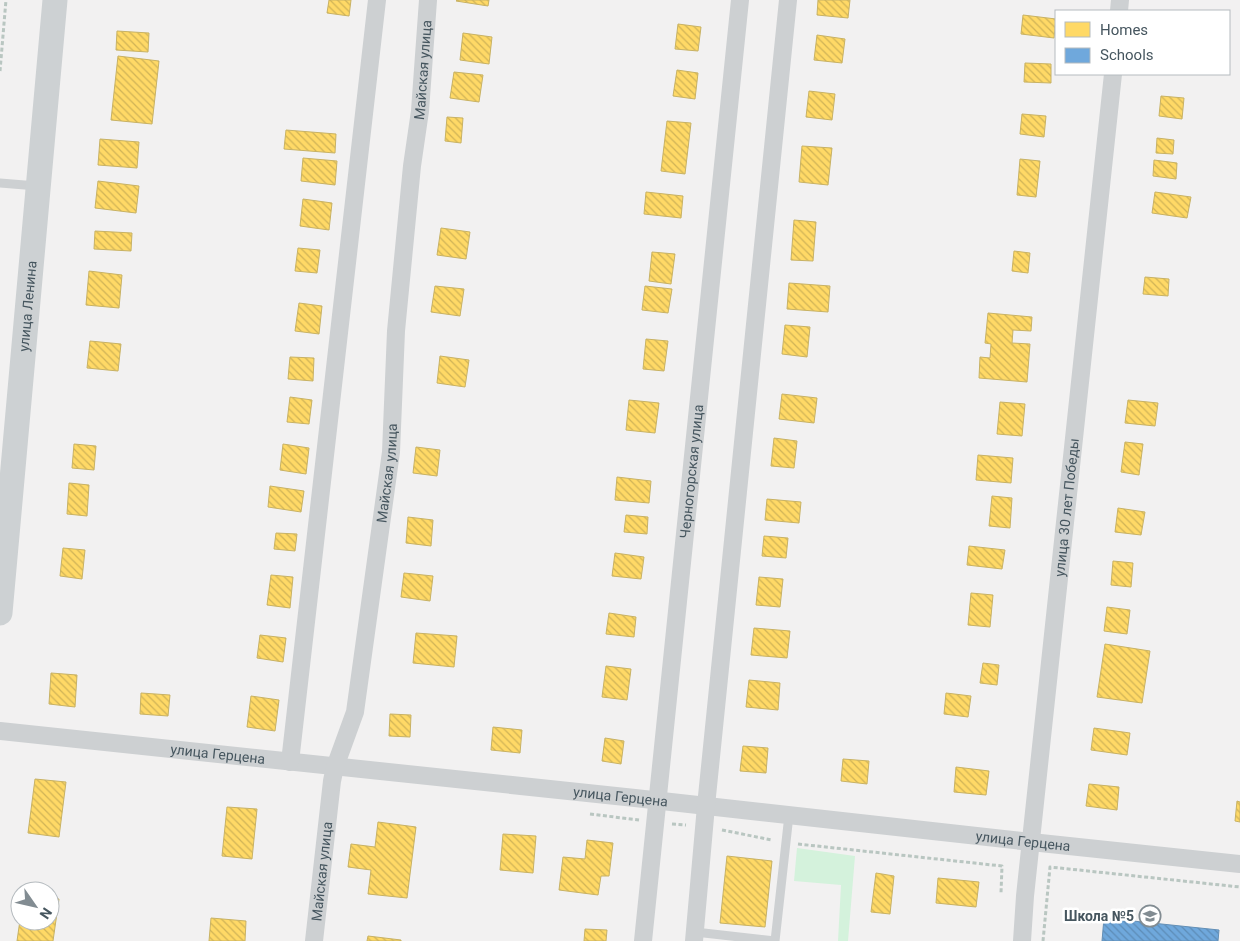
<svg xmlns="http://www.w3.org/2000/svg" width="1240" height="941" viewBox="0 0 1240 941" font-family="Roboto,sans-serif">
	<defs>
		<pattern id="homes-back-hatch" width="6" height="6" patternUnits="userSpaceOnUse" patternTransform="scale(1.25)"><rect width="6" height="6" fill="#ffd966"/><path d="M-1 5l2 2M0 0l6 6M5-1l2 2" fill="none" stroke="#d0b357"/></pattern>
		<pattern id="schools-back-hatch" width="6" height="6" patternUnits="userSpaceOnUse" patternTransform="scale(1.25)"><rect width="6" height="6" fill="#6fa8dc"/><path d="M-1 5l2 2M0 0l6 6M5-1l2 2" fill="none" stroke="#5d8cb6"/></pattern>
	</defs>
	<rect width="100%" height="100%" fill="#f2f1f1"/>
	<polygon fill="#d4f2dc" points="797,848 855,856 848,941 838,941 841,885 794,881"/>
	<g fill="url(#homes-back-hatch)" stroke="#c8b264">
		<polygon points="329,0 351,0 349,16 327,13"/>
		<polygon points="457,0 489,0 488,6 456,1"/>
		<polygon points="818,0 850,0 848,18 817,15"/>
		<polygon points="1023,15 1056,19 1054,38 1021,34"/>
		<polygon points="678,24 701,27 698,51 675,49"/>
		<polygon points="117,31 149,33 148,52 116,50"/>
		<polygon points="463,33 492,37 489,64 460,60"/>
		<polygon points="817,35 845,39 842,63 814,60"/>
		<polygon points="118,56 159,61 152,124 111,120"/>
		<polygon points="1025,63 1051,64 1051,83 1024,82"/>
		<polygon points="677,70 698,73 695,99 673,96"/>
		<polygon points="454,72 483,75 479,102 450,98"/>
		<polygon points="809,91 835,94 832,120 806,117"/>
		<polygon points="1161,96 1184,98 1182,119 1159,116"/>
		<polygon points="1022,114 1046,116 1044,137 1020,134"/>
		<polygon points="447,117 463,118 461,143 445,141"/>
		<polygon points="667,121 691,123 685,174 661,171"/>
		<polygon points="286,130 336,134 335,153 284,149"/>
		<polygon points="1157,138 1174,140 1173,154 1156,153"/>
		<polygon points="100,139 139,142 137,168 98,165"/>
		<polygon points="802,146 832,148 828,185 799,182"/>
		<polygon points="303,158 337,161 335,185 301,181"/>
		<polygon points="1020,159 1040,161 1036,197 1017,195"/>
		<polygon points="1154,160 1177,163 1176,179 1153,176"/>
		<polygon points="98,181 139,186 136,213 95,208"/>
		<polygon points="646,192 683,196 681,218 644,214"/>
		<polygon points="1155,192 1191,197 1187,218 1152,213"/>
		<polygon points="303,199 332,203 329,230 300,226"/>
		<polygon points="794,220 816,222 813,261 791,260"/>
		<polygon points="441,228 470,232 466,259 437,255"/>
		<polygon points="95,231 132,233 131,251 94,249"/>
		<polygon points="298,248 320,250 317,273 295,271"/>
		<polygon points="1014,251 1030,253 1028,273 1012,271"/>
		<polygon points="652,252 675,254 671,284 649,281"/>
		<polygon points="89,271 122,275 119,308 86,305"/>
		<polygon points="1145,277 1169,279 1168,296 1143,294"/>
		<polygon points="789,283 830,286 828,312 787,309"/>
		<polygon points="435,286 464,289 460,316 431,312"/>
		<polygon points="645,286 672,289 668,313 642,310"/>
		<polygon points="299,303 322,306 319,334 295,331"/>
		<polygon points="988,313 1032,317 1031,331 1013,330 1012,343 1030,344 1027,382 979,378 980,357 990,358 991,344 985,343"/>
		<polygon points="785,325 810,327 807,357 782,354"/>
		<polygon points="646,339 668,341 664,371 643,369"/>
		<polygon points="90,341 121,344 118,371 87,368"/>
		<polygon points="440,356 469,360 465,387 437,383"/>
		<polygon points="290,357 314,358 313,381 288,379"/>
		<polygon points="782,394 817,398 814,423 779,419"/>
		<polygon points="290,397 312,400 309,424 287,422"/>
		<polygon points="629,400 659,403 655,433 626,430"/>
		<polygon points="1128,400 1158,403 1155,426 1125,423"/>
		<polygon points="1000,402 1025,404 1022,436 997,434"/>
		<polygon points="774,438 797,441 794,468 771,466"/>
		<polygon points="1125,442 1143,444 1139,475 1121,472"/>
		<polygon points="74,444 96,446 94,470 72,468"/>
		<polygon points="283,444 309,448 306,474 280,470"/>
		<polygon points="416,447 440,450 437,476 413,473"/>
		<polygon points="978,455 1013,458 1011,483 976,480"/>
		<polygon points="617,477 651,481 649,503 615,500"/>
		<polygon points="69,483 89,485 87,516 67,514"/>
		<polygon points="270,486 304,491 301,512 268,507"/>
		<polygon points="992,496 1012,498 1010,528 989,526"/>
		<polygon points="767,499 801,502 799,523 765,520"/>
		<polygon points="1118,508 1145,512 1141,535 1115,532"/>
		<polygon points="626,515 648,517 647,534 624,532"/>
		<polygon points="408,517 433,520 431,546 406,543"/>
		<polygon points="276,533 297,534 295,551 274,549"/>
		<polygon points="764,536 788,538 786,558 762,556"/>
		<polygon points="969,546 1005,550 1002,569 967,565"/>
		<polygon points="63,548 85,550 82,579 60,576"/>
		<polygon points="615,553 644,557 641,579 612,576"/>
		<polygon points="1113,561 1133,563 1131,587 1111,585"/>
		<polygon points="404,573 433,576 430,601 401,597"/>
		<polygon points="271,575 293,577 290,608 267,605"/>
		<polygon points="759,577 783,579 780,607 756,605"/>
		<polygon points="971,593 993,595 990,627 968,625"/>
		<polygon points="1107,607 1130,610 1127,634 1104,631"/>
		<polygon points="609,613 636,617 634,637 606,634"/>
		<polygon points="754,628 790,631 787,658 751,655"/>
		<polygon points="416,633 457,636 454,667 413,663"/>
		<polygon points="260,635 286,638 283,662 257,658"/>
		<polygon points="1105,644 1150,651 1142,703 1097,697"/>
		<polygon points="983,663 999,665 997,685 980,683"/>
		<polygon points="606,666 631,669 627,700 602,697"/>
		<polygon points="51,673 77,675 75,707 49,704"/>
		<polygon points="749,680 780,683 778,710 746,707"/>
		<polygon points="141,693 170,695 168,716 140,714"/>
		<polygon points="946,693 971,696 968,717 944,714"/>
		<polygon points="251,696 279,700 275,731 247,727"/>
		<polygon points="390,714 411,715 410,737 389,736"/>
		<polygon points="493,727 522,730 520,753 491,750"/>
		<polygon points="1094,728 1130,733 1127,755 1091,750"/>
		<polygon points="605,738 624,741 621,764 602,761"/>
		<polygon points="743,746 768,748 766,773 740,771"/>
		<polygon points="843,759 869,761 867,784 841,781"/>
		<polygon points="956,767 989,771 986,795 954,792"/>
		<polygon points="35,779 66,782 59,837 28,833"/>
		<polygon points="1089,784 1119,787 1117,810 1086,806"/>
		<polygon points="1237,801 1240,802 1240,822 1235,821"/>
		<polygon points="227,807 257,809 252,859 222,856"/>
		<polygon points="378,822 416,827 407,898 368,894 371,870 348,867 351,844 375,847"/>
		<polygon points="503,834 536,836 533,873 500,870"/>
		<polygon points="587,840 613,843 609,876 601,876 598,895 559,890 563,857 585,859"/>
		<polygon points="727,856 772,861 765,927 720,923"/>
		<polygon points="876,873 894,876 890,914 871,912"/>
		<polygon points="938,878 979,882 976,907 936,903"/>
		<polygon points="50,898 59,899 53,941 17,941 20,920 20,921 50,921"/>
		<polygon points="211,918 246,921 245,941 209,941"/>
		<polygon points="585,929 607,930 606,941 584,941"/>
		<polygon points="368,936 401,940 401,941 367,941"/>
	</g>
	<polygon fill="url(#schools-back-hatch)" stroke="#638fb6" points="1104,918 1219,930 1218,941 1102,941"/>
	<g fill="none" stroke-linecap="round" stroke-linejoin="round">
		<g stroke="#b9c6c1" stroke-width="3" stroke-dasharray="4 2.5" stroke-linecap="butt">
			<polyline points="0,71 6,0"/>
			<polyline points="590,814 639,820"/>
			<polyline points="672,824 686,825"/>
			<polyline points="722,830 772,840"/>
			<polyline points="798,844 1002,866 1001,893"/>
			<polyline points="1043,941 1050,867 1240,887"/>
		</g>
		<g stroke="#cdd0d2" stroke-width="9">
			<polyline points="0,183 37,186"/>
			<polyline points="695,932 775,941 789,815"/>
		</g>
		<g stroke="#cdd0d2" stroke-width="18">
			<polyline points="1119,11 1120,0"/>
			<path id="s1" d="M 0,731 L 635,798 L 1031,842 L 1240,864"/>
			<polyline points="290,762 377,0"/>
			<path id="s2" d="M 314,941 L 332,781 L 335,767 L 355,712 L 391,452 L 396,331 L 412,166 L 420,111 L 428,0"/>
			<path id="s3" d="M 643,941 L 740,0"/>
			<polyline points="694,941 706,806 788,0"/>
			<path id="s4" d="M 1022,941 L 1025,896 L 1113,74"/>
		</g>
		<path stroke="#cdd1d3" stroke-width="25" id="s5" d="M 0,613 L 55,0"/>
	</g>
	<defs>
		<g id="school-ring" transform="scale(1.125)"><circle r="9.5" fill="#fff" stroke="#828c92" stroke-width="1.5"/><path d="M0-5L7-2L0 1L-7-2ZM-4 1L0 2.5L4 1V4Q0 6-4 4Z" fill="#828c92"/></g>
	</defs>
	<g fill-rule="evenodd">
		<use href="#school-ring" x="1150" y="916"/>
	</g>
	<g text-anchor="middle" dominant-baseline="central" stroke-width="5" stroke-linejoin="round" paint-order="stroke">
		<g font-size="14" fill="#46565f" stroke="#fff">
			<text stroke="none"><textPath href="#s2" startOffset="880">Майская улица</textPath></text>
			<text stroke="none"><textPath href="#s5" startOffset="308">улица Ленина</textPath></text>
			<text stroke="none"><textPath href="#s3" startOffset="472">Черногорская улица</textPath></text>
			<text stroke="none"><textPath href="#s2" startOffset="475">Майская улица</textPath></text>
			<text stroke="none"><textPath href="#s4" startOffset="436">улица 30 лет Победы</textPath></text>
			<text stroke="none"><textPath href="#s1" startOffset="219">улица Герцена</textPath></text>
			<text stroke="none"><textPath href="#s1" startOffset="624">улица Герцена</textPath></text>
			<text stroke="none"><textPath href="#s1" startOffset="1029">улица Герцена</textPath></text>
			<text stroke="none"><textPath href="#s2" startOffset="70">Майская улица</textPath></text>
		</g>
		<g font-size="14" font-weight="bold" fill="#46565f" stroke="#fff" text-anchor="end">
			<text x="1134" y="916">Школа №5</text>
		</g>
	</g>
	<rect x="1055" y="10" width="175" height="65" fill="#ffffff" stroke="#b5bbbf"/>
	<rect x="1065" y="22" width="25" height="15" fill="#ffd966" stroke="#b5bbbf"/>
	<text x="1100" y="35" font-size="15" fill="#46565f">Homes</text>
	<rect x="1065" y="48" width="25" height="15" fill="#6fa8dc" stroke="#b5bbbf"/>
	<text x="1100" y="60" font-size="15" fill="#46565f">Schools</text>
	<g transform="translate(35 906) rotate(124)"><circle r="24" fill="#ffffff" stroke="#b5bbbf"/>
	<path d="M0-4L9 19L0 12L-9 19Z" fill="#828c92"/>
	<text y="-8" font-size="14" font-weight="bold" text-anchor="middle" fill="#46565f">N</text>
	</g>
</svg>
